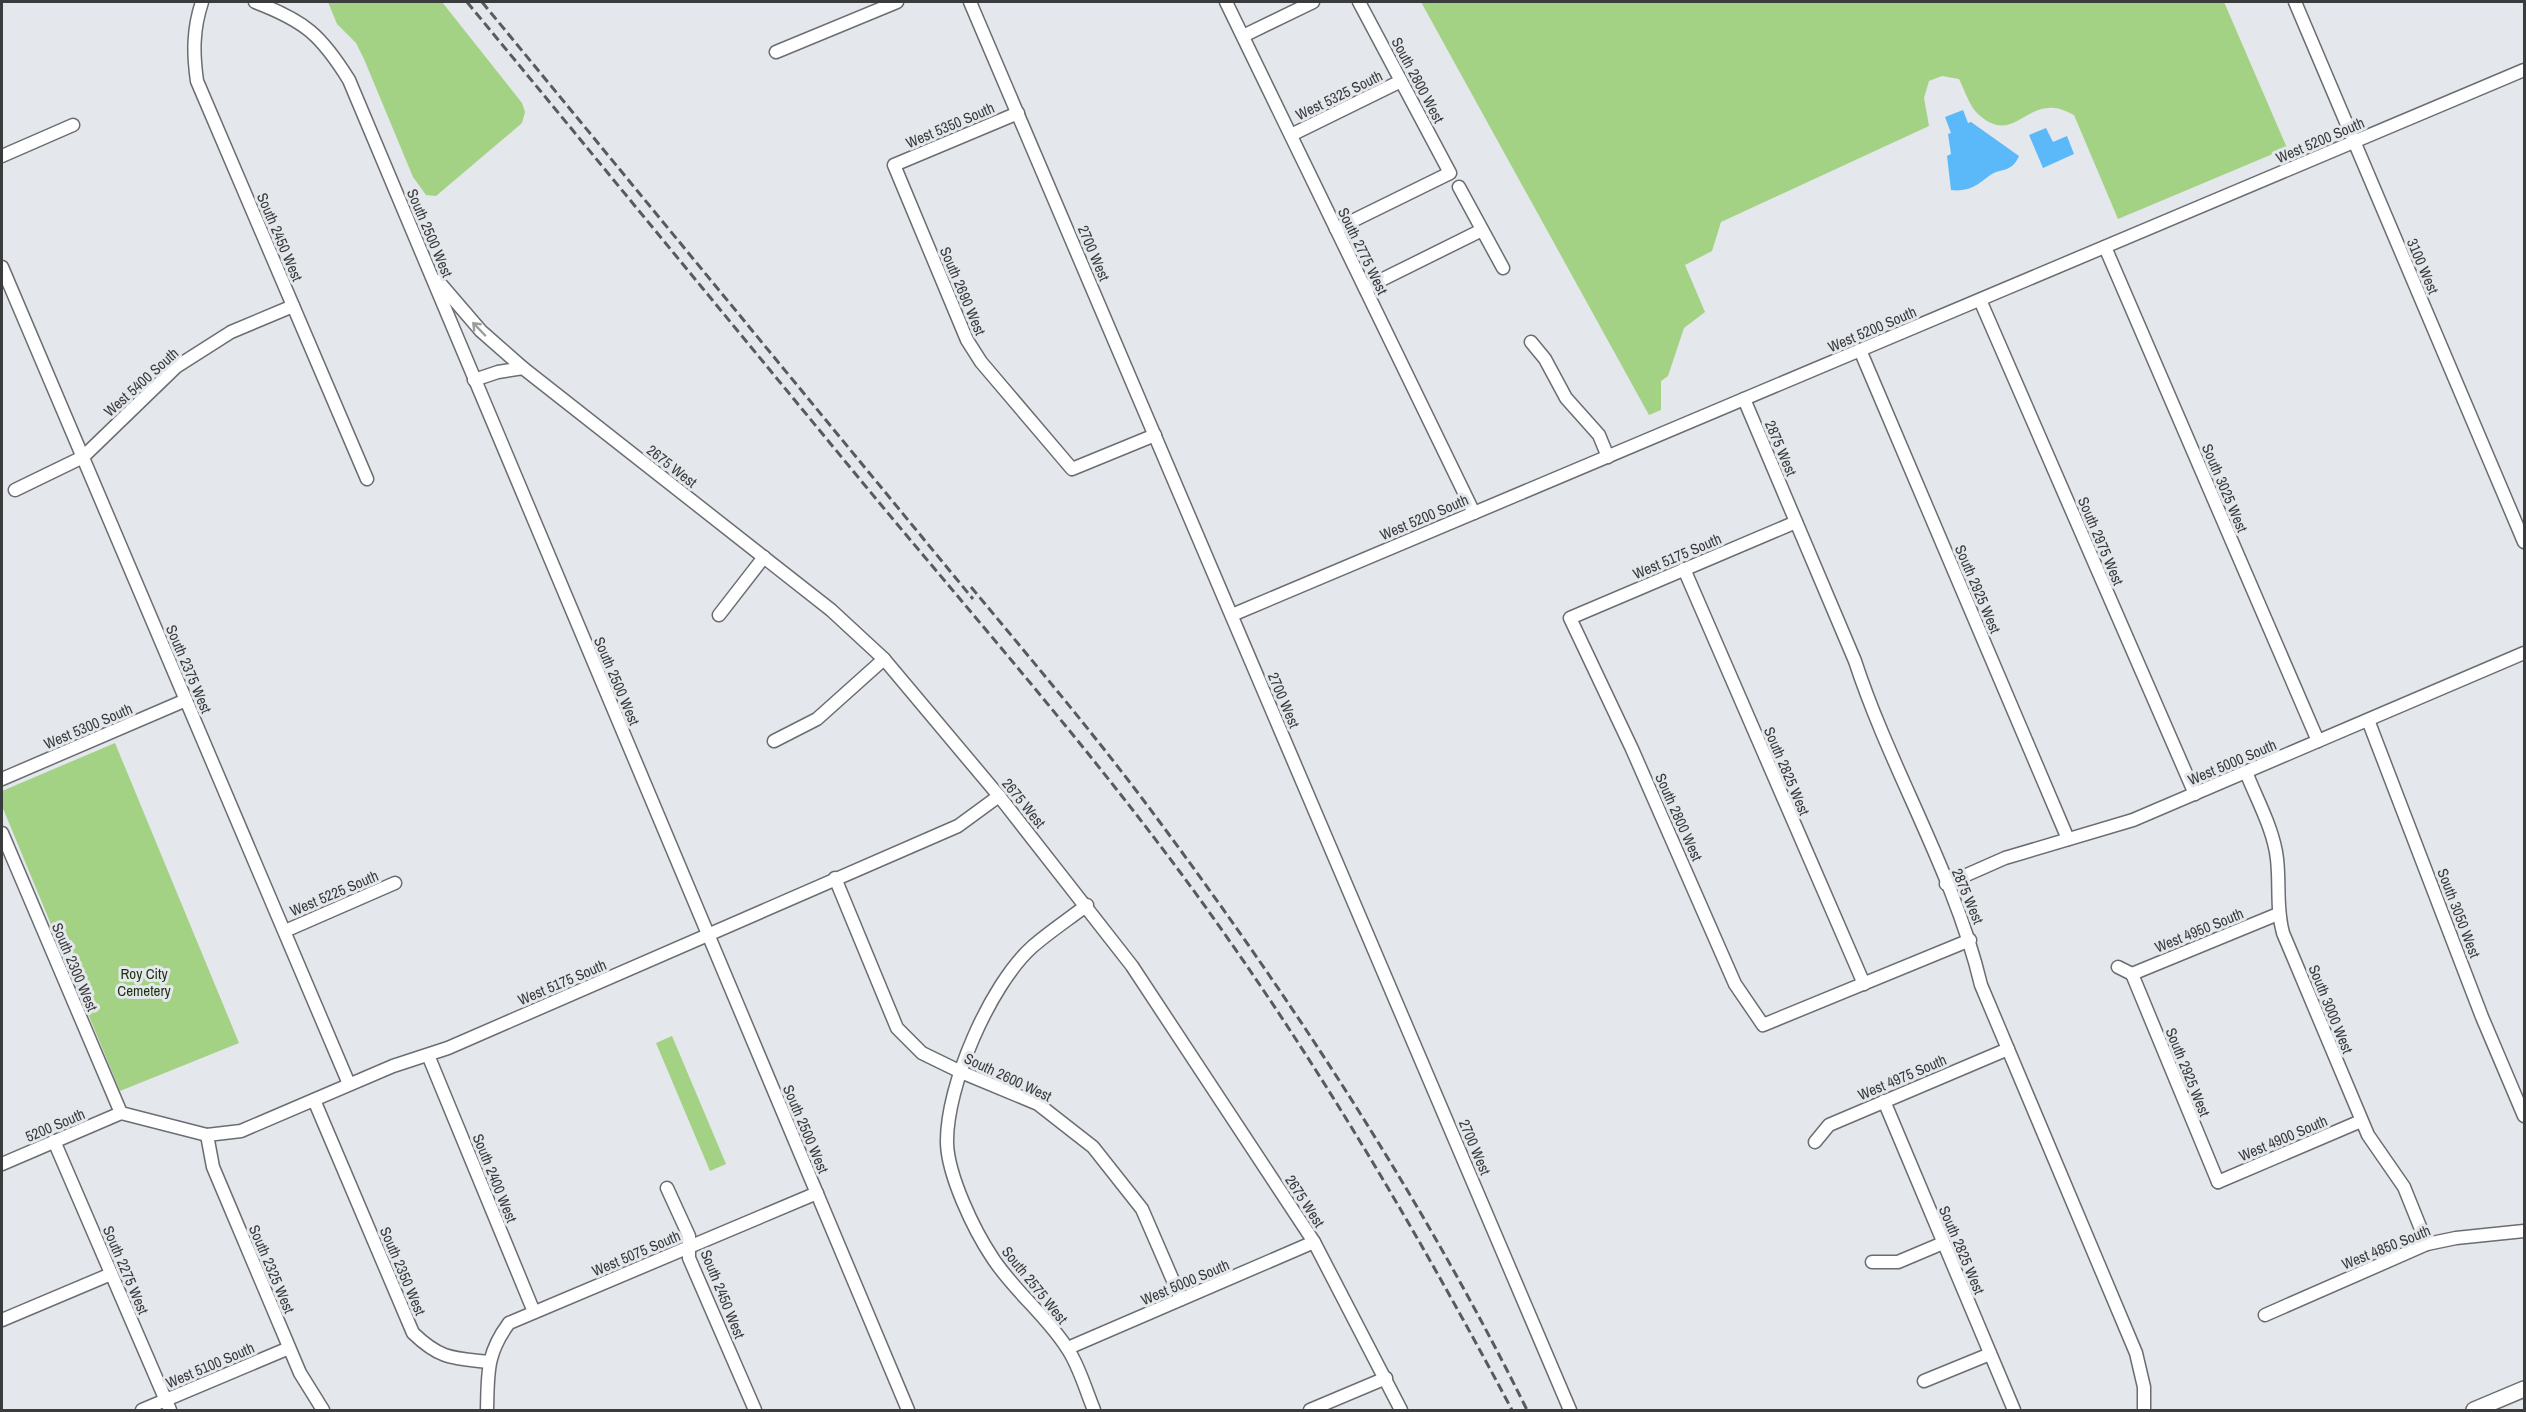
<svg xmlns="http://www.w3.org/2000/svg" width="2526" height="1412" viewBox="0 0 2526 1412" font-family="'Archivo Narrow',sans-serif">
	<rect width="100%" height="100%" fill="#e4e7eb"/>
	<g fill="#a3d284">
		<polygon points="328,2 442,2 522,103 525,112 522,123 436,196 426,195 413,177 364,59 356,43 337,24"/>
		<path d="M 1421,2 L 2224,2 L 2287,148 L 2118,219 L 2074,115 C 2065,111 2058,107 2048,108 C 2022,109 2008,144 1976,112 C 1969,104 1964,89 1959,79 L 1942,76 L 1929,81 L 1924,98 L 1929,126 L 1721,222 L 1712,251 L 1685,265 L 1705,312 L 1684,328 L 1668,376 L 1661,381 L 1661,410 L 1649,415 Z"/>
		<polygon points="115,743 239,1043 120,1091 2,806 2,791"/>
		<polygon points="672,1036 726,1164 710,1171 656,1043"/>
	</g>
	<g fill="#5bb9fa">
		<path d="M 1963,110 L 1968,123 L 1971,122 L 2019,156 C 2011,174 2001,167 1989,176 C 1976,186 1968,192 1951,190 L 1947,156 L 1951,154 L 1948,134 L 1951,133 L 1945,117 Z"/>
		<polygon points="2046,128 2053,142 2067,136 2074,154 2043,168 2029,135"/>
	</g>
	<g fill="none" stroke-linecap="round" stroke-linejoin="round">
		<g stroke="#6a6d71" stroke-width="15">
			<g id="minor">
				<path d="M 202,2 C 193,29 193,53 197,81 L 367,479"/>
				<path d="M 255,2 C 305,21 321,35 349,80 L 908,1410"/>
				<polyline points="970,2 1570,1410"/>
				<polyline points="1226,2 1474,513"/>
				<polyline points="2295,2 2524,542"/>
				<polyline points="1243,36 1313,2"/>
				<polyline points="776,52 897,2"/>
				<polyline points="1018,113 894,165 967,340 981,362 1072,469 1155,435"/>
				<polyline points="1291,135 1401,81"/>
				<polyline points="2,156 73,125"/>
				<polyline points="1459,187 1503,268"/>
				<polyline points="1336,229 1450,173 1359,2"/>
				<polyline points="2105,247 2318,741"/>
				<polyline points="2,267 349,1084"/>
				<polyline points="438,281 481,331 523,368"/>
				<polyline points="1365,288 1482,230"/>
				<polyline points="1980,300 2195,794"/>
				<polyline points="1531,342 1545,359 1566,398 1599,435 1608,457"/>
				<polyline points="1860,350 2068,839"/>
				<polyline points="474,380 498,372 523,368 831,610 884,659 999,796 1132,966 1314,1242 1401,1410"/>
				<path d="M 1744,399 L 1855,661 C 1891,771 1954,872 1981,985 L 2136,1353 L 2144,1387 L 2144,1410"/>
				<polyline points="15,490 83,457 176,367 231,332 293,306"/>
				<polyline points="1796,522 1570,618 1632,749 1735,984 1763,1025 1970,940"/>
				<polyline points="1684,569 1864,984"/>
				<polyline points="719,615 764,557"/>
				<polyline points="1232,615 2524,70"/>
				<polyline points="2368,720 2482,1017 2524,1116"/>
				<polyline points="774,741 817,719 884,659"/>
				<path d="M 2246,772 C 2257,800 2274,830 2277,859 C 2280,885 2276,908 2283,933 L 2368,1135 L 2404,1187 L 2427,1244"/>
				<polyline points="2,779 186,700"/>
				<polyline points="2,833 121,1113"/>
				<polyline points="835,878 897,1028 922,1053 961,1072 1038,1104 1093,1147 1142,1209 1181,1299"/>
				<polyline points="1946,884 2005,858 2133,820 2524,653"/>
				<path d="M 1087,905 C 1069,919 1049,932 1032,947 C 990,985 946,1086 947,1143 C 948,1176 974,1230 992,1257 C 1013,1290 1046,1315 1067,1348 C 1079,1365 1086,1391 1094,1410"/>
				<polyline points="285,931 395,883"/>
				<polyline points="2118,967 2132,974"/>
				<polyline points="2132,974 2218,1182"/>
				<polyline points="2132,974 2278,914"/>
				<polyline points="428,1055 534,1312"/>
				<path d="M 314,1100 L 413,1333 C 440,1359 452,1358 488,1362"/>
				<polyline points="1884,1101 2014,1410"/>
				<polyline points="207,1135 213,1167 300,1373 323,1410"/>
				<polyline points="54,1141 170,1410"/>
				<polyline points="1815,1142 1829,1125 2008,1049"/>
				<polyline points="2,1164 121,1113 207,1135 241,1131 393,1066 448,1048 958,826 999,796"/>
				<polyline points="2218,1182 2361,1121"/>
				<polyline points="667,1188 689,1236 689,1258 755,1410"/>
				<polyline points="1872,1262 1898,1262 1943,1243"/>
				<polyline points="2265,1315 2427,1244 2456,1238 2524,1231"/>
				<polyline points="2,1320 111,1274"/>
				<polyline points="1068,1348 1314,1242"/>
				<polyline points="1924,1381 1990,1354"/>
				<polyline points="142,1410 289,1348"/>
				<path d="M 487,1410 C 488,1373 486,1354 509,1323 L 817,1193"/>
				<polyline points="1310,1410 1386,1378"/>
			</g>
		</g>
		<g stroke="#6a6d71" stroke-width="18">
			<polyline id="major" points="2474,1410 2524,1389"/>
		</g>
		<use href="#minor" stroke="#fff" stroke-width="12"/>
		<use href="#major" stroke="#fff" stroke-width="15"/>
		<g stroke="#585a5c" stroke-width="3" stroke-dasharray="9 4.5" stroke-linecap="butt">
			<path d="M 467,2 C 604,168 740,334 877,500 C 986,631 1099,760 1199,898 C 1317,1061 1418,1233 1512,1410"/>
			<polyline points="482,2 973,599"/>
			<path d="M 971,587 C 1035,664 1100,741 1159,821 C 1297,1007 1425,1203 1527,1410"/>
		</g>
	</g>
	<defs><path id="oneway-shaft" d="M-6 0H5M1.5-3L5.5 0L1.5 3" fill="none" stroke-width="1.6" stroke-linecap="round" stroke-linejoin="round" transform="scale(1.5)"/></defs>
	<use stroke="#9c9d9e" href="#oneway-shaft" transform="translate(479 329) rotate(-134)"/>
	<g text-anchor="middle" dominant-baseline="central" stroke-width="6" stroke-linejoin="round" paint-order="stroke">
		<g font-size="15" fill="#393b3c" stroke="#e4e7eb">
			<text transform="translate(1418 80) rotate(62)">South 2800 West</text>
			<text transform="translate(1339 95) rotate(-26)">West 5325 South</text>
			<text transform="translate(950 125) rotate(-23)">West 5350 South</text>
			<text transform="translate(2320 140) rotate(-23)">West 5200 South</text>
			<text transform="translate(430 233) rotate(67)">South 2500 West</text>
			<text transform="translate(280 237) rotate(67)">South 2450 West</text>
			<text transform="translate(1363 251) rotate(64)">South 2775 West</text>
			<text transform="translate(1094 253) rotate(67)">2700 West</text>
			<text transform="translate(2423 266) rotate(67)">3100 West</text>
			<text transform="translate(963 291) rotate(67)">South 2690 West</text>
			<text transform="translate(1872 329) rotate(-23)">West 5200 South</text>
			<text transform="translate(141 382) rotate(-42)">West 5400 South</text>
			<text transform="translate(1781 448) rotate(67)">2875 West</text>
			<text transform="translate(672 466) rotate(38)">2675 West</text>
			<text transform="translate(2225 488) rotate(67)">South 3025 West</text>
			<text transform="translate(1424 517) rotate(-23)">West 5200 South</text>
			<text transform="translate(2101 541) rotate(67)">South 2975 West</text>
			<text transform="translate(1677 556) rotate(-23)">West 5175 South</text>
			<text transform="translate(1978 589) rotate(67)">South 2925 West</text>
			<text transform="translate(189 669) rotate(67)">South 2375 West</text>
			<text transform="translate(617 681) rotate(67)">South 2500 West</text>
			<text transform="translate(1284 700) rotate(67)">2700 West</text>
			<text transform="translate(88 726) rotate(-23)">West 5300 South</text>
			<text transform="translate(2232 762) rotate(-23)">West 5000 South</text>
			<text transform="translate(1787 771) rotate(67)">South 2825 West</text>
			<text transform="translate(1024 803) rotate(51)">2675 West</text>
			<text transform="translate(1679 817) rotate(66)">South 2800 West</text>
			<text transform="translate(334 893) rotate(-23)">West 5225 South</text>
			<text transform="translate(1968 896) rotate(67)">2875 West</text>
			<text transform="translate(2459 913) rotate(69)">South 3050 West</text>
			<text transform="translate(2199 930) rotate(-22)">West 4950 South</text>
			<text transform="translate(75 967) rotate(67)">South 2300 West</text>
			<text transform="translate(562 982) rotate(-23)">West 5175 South</text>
			<text transform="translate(2331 1009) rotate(68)">South 3000 West</text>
			<text transform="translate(2188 1072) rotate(68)">South 2925 West</text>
			<text transform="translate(1008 1077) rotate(25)">South 2600 West</text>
			<text transform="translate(1902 1077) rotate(-23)">West 4975 South</text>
			<text transform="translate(55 1125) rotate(-23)">5200 South</text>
			<text transform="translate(806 1129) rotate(67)">South 2500 West</text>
			<text transform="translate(2283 1138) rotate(-23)">West 4900 South</text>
			<text transform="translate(1475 1147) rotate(67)">2700 West</text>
			<text transform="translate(495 1178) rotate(68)">South 2400 West</text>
			<text transform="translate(1305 1201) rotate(57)">2675 West</text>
			<text transform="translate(2386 1247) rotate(-22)">West 4850 South</text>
			<text transform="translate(1962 1250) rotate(67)">South 2825 West</text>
			<text transform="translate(636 1253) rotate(-23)">West 5075 South</text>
			<text transform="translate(272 1269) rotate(67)">South 2325 West</text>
			<text transform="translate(126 1270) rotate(67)">South 2275 West</text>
			<text transform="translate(403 1271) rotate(67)">South 2350 West</text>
			<text transform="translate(1185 1282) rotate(-23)">West 5000 South</text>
			<text transform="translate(1035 1285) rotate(51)">South 2575 West</text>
			<text transform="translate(723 1294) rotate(68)">South 2450 West</text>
			<text transform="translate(210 1365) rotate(-23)">West 5100 South</text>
		</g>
		<g font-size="15" fill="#1c310d" stroke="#e4e7eb">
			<text x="144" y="973">Roy City<tspan x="144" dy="17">Cemetery</tspan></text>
		</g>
	</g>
	<rect width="2526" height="1412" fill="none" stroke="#393b3c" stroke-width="6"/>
</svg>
